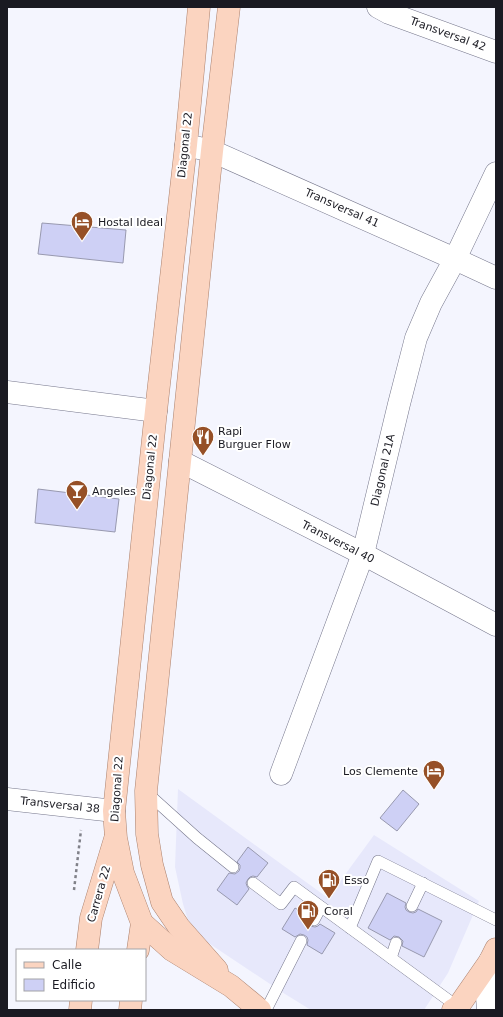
<svg xmlns="http://www.w3.org/2000/svg" width="503" height="1017" viewBox="0 0 503 1017" font-family="'DejaVu Sans',sans-serif">
	<rect width="100%" height="100%" fill="#f4f5fe"/>
	<polygon fill="#e7e8fb" points="178,789 328,898 374,835 479,901 448,973 424,1010 311,1010 285,994 207,942 188,920 183,904 175,867"/>
	<g fill="#ced0f5" stroke="#9899af">
		<polygon points="42,223 126,230 123,263 38,254"/>
		<polygon points="38,489 119,499 115,532 35,523"/>
		<polygon points="403,790 419,804 397,831 380,818"/>
		<polygon points="248,847 268,863 257,877 253,876 250,877 248,879 246,883 247,886 249,889 237,905 217,890 229,873 235,874 239,871 240,868 240,865 237,862"/>
		<polygon points="387,893 406,903 405,907 406,910 409,912 413,913 416,912 418,909 442,921 424,957 402,946 403,941 399,937 394,936 390,940 368,928"/>
		<polygon points="295,908 308,916 307,921 308,923 310,926 315,927 318,926 320,924 335,933 322,954 307,945 308,940 307,937 304,935 300,934 295,937 282,929"/>
	</g>
	<g fill="none" stroke-linecap="round" stroke-linejoin="round">
		<g stroke="#76778c" stroke-width="12">
			<g id="lane">
				<polyline points="146,792 197,838 233,867"/>
				<polyline points="253,883 281,904 294,887 458,1007"/>
				<polyline points="412,906 423,883"/>
				<polyline points="314,920 321,907"/>
				<polyline points="350,928 378,861 496,920"/>
				<polyline points="391,958 396,943"/>
				<polyline points="266,1010 301,941"/>
			</g>
		</g>
		<g stroke="#76778c" stroke-width="23">
			<g id="street">
				<polyline points="378,7 389,13 496,52"/>
				<polyline points="186,145 212,151 455,259 496,278"/>
				<polyline points="7,392 156,411"/>
				<polyline points="180,461 363,554 496,625"/>
				<polyline points="281,774 363,554 399,404 416,338 431,303 455,259 496,173"/>
				<polyline points="7,799 114,811"/>
			</g>
		</g>
		<g stroke="#76778c" stroke-width="23">
			<polyline id="secondary" points="488,1010 487,997 490,961"/>
		</g>
		<g stroke="#ab816d" stroke-width="23">
			<g id="primary">
				<polyline points="199,7 186,145 156,411 114,811 116,838 123,873 142,923 172,950 231,986 260,1010"/>
				<polyline points="87,950 91,918 115,839"/>
				<polyline points="138,950 142,923"/>
				<polyline points="217,970 179,927 162,902 152,865 147,834 146,791 212,151 229,7"/>
				<polyline points="80,1010 81,1000"/>
				<polyline points="130,1010 131,1000"/>
				<polyline points="453,1010 458,1007 490,961 496,949"/>
			</g>
		</g>
		<polyline stroke="#808189" stroke-width="2.5" stroke-dasharray="3 3" stroke-linecap="butt" points="74,890 81,830"/>
		<use href="#lane" stroke="#fff" stroke-width="11"/>
		<use href="#street" stroke="#fff" stroke-width="22"/>
		<use href="#secondary" stroke="#fff" stroke-width="22"/>
		<use href="#primary" stroke="#fbd4c0" stroke-width="22"/>
	</g>
	<defs>
		<g id="hotel-pin" transform="scale(1.15)"><path d="M0 17L-7.5 6A9.5 9.5 0 1 1 7.5 6Z" fill="#965027" stroke="#fff"/><path d="M-6-4.5h1.5V1H6V5H4.5V3h-9V5H-6ZM-4 0a1.8 1.8 0 1 1 3.6 0ZM.5 0V-2.5h3Q6-2.5 6 0Z" fill="#fff"/></g>
		<g id="restaurant-pin" transform="scale(1.15)"><path d="M0 17L-7.5 6A9.5 9.5 0 1 1 7.5 6Z" fill="#965027" stroke="#fff"/><path d="M-5-6h1v4h1v-4h1v4h1v-4h1v5L-1.5 .5V6h-2V.5L-5-1ZM5-6V6H3V1.5H1.5Q1.5-4 5-6Z" fill="#fff"/></g>
		<g id="bar-pin" transform="scale(1.15)"><path d="M0 17L-7.5 6A9.5 9.5 0 1 1 7.5 6Z" fill="#965027" stroke="#fff"/><path d="M-6-5H6L.8 .8V4.5H3.5V6h-7V4.5H-.8V.8Z" fill="#fff"/></g>
		<g id="fuel-pin" transform="scale(1.15)"><path d="M0 17L-7.5 6A9.5 9.5 0 1 1 7.5 6Z" fill="#965027" stroke="#fff"/><path d="M-5.5-6h7V0h2V4h1.3V-2.5L3-4.5l.8-.8L6-3V5H2.5V1h-1V6h-7ZM-4.2-4.7v3.2H.2V-4.7Z" fill="#fff"/></g>
	</defs>
	<g fill-rule="evenodd">
		<use href="#hotel-pin" x="82" y="222"/>
		<use href="#restaurant-pin" x="203" y="437"/>
		<use href="#bar-pin" x="77" y="491"/>
		<use href="#hotel-pin" x="434" y="771"/>
		<use href="#fuel-pin" x="329" y="880"/>
		<use href="#fuel-pin" x="308" y="911"/>
	</g>
	<g text-anchor="middle" dominant-baseline="central" stroke-width="4" stroke-linejoin="round" paint-order="stroke">
		<g font-size="11" fill="#1a1a22" stroke="#fff">
			<text transform="translate(448 34) rotate(20)">Transversal 42</text>
			<text transform="translate(185 145) rotate(-84)">Diagonal 22</text>
			<text transform="translate(342 208) rotate(24)">Transversal 41</text>
			<text transform="translate(150 467) rotate(-84)">Diagonal 22</text>
			<text transform="translate(383 470) rotate(-77)">Diagonal 21A</text>
			<text transform="translate(338 542) rotate(27)">Transversal 40</text>
			<text transform="translate(117 789) rotate(-86)">Diagonal 22</text>
			<text transform="translate(60 805) rotate(6)">Transversal 38</text>
			<text transform="translate(99 894) rotate(-74)">Carrera 22</text>
		</g>
		<g font-size="11" fill="#1a1a22" stroke="#fff" text-anchor="start">
			<text x="98" y="222">Hostal Ideal</text>
			<text x="218" y="431">Rapi<tspan x="218" dy="13">Burguer Flow</tspan></text>
			<text x="92" y="491">Angeles</text>
			<text x="418" y="771" text-anchor="end">Los Clemente</text>
			<text x="344" y="880">Esso</text>
			<text x="324" y="911">Coral</text>
		</g>
	</g>
	<rect width="503" height="1017" fill="none" stroke="#1a1a22" stroke-width="16"/>
	<rect x="16" y="949" width="130" height="52" fill="#ffffff" stroke="#a3a3a7"/>
	<rect x="24" y="962" width="20" height="6" fill="#fbd4c0" stroke="#a3a3a7"/>
	<text x="52" y="969" font-size="12" fill="#1a1a22">Calle</text>
	<rect x="24" y="979" width="20" height="12" fill="#ced0f5" stroke="#a3a3a7"/>
	<text x="52" y="989" font-size="12" fill="#1a1a22">Edificio</text>
</svg>
